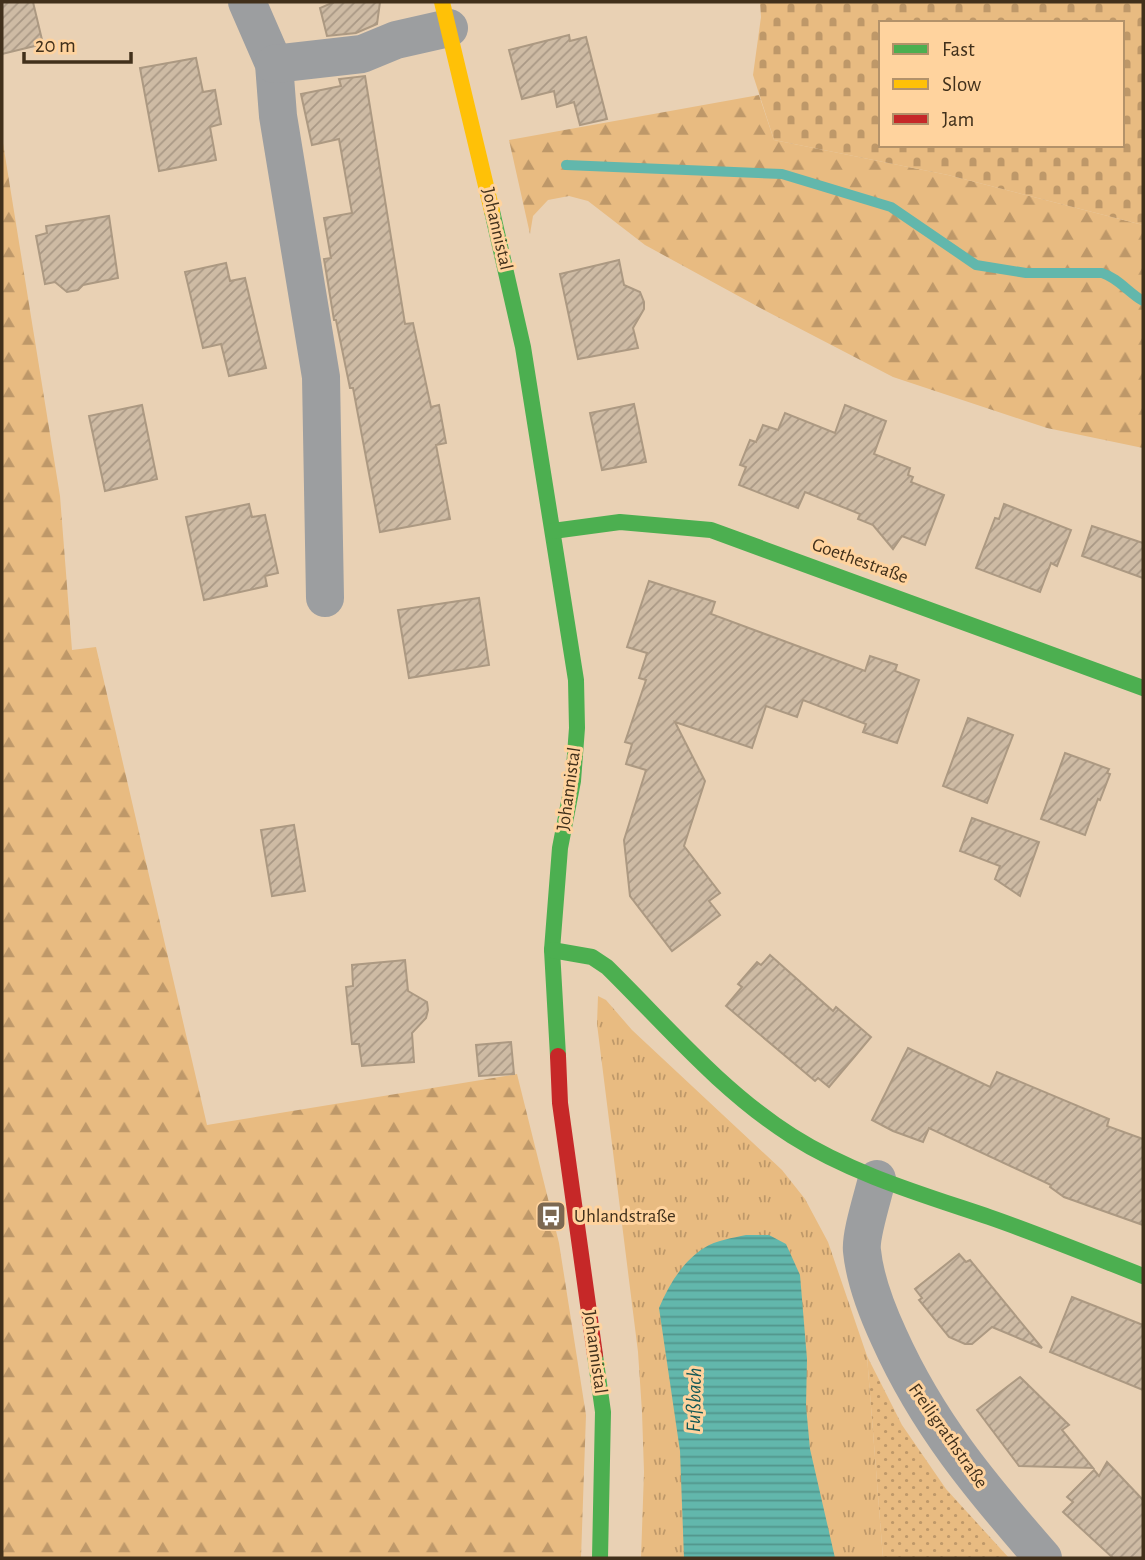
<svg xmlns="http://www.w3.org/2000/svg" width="1145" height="1560" viewBox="0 0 1145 1560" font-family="'Alegreya Sans',sans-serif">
	<defs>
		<pattern id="grass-tufts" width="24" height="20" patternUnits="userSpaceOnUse" patternTransform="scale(1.75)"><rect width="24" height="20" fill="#e8bb81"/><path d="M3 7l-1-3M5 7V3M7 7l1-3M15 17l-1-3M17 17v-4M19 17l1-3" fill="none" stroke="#be9869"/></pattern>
		<pattern id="forest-firs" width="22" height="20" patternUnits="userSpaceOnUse" patternTransform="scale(1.75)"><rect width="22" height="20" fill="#e8bb81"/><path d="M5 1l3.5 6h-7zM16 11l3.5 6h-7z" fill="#be9869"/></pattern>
		<pattern id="cemetery-stones" width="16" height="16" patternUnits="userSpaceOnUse" patternTransform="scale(1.75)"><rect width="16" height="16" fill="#e8bb81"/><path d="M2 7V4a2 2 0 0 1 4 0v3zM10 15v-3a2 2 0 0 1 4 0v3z" fill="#be9869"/></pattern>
		<pattern id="park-dots" width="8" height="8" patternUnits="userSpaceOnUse" patternTransform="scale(1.75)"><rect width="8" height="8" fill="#e8bb81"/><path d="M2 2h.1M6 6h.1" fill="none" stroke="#be9869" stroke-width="1.8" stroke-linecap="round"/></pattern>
		<pattern id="water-rules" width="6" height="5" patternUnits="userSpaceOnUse" patternTransform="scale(1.75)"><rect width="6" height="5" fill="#62b7ac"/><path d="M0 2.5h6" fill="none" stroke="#52958b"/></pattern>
		<pattern id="building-hatch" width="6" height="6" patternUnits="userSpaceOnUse" patternTransform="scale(1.75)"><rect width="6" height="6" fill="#cebba4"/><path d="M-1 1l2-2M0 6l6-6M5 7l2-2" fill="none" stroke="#a99885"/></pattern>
	</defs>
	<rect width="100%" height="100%" fill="#e9d1b4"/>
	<polygon fill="url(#grass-tufts)" points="598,996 606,1000 632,1030 782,1170 805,1199 828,1242 867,1356 883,1558 641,1558 644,1472 642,1412 638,1352 597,1024"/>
	<g fill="url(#forest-firs)">
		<polygon points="759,95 774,140 948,175 1143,225 1143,448 1047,428 893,377 764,310 645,245 588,201 569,196 548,200 533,216 530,234 509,140"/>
		<polygon points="2,137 60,496 72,650 96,647 207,1125 517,1074 559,1243 586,1415 581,1558 2,1558"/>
	</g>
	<path fill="url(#cemetery-stones)" fill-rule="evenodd" d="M 760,2 L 1143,2 L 1143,225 L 948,175 L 774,140 L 753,75 L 761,17 ZM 881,23 L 1122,23 L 1122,145 L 881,145 Z"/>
	<polygon fill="url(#park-dots)" points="867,1356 902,1425 946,1489 1009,1558 883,1558"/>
	<path fill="url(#water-rules)" d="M 746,1235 L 769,1235 L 786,1244 L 800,1275 L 807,1359 L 806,1406 L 810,1449 L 835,1558 L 684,1558 L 680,1451 L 659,1308 C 668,1286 683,1261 704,1248 C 716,1240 733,1238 746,1235 Z"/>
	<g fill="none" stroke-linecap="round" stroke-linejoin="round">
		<path stroke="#62b7ac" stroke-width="10" d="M 566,165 L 782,174 L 891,207 L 976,265 L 1026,273 L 1102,273 C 1118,278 1129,293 1143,301"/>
	</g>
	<g fill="url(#building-hatch)" stroke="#ac9982" stroke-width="2">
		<polygon points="2,2 33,2 43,44 2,54"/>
		<polygon points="334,2 380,2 377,24 356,33 327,36 320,8"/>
		<polygon points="569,35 570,41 586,37 607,119 580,125 574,102 557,107 554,91 522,99 509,50"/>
		<polygon points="196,58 203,92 215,90 221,124 210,127 216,160 159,171 140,68"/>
		<polygon points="365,76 405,324 413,323 431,407 439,405 446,443 436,445 450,519 380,532 353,388 350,388 336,320 334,320 324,259 331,258 324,218 352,213 339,139 312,145 301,94 341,86 339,79"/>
		<polygon points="109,216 118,278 83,285 78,290 67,292 55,282 45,284 36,236 47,233 46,226"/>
		<polygon points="619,260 624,285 640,292 644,302 644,309 633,328 638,348 578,359 560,274"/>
		<polygon points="226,263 230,281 245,278 266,368 229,376 221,344 203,348 185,272"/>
		<polygon points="634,404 646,462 602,470 590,413"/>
		<polygon points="142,405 157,479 105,491 89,416"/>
		<polygon points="845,405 886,421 874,454 910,468 908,475 913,477 911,482 944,495 925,545 902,536 893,549 873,525 858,519 860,514 805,492 798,508 739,485 746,467 740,465 750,440 756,442 763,425 778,430 785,413 835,433"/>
		<polygon points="249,504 252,517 265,515 278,573 265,576 267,586 204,600 186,517"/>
		<polygon points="1004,504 1071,530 1057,566 1051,563 1040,592 976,568 995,518 999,519"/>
		<polygon points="1092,526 1143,543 1143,578 1082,556"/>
		<polygon points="649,581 715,602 711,614 865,671 870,656 897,665 895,671 919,680 897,743 863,732 866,724 803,700 797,717 766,706 752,748 675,722 705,781 684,846 720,893 709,901 720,915 672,951 630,896 624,840 646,770 626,764 632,744 625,742 646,680 639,678 647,653 627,647"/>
		<polygon points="479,598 489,665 409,678 398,610"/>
		<polygon points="968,718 1013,735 987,803 943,786"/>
		<polygon points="1065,753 1109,769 1107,773 1110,774 1100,800 1098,799 1085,835 1041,819"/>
		<polygon points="972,818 1039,842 1020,896 995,879 1000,866 960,851"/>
		<polygon points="294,825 305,891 272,896 261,830"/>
		<polygon points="770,955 833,1011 836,1007 871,1037 829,1087 818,1078 815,1081 726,1006 742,987 738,984 757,962 761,965"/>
		<polygon points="405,960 408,991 427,1002 428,1010 426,1018 412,1033 414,1062 362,1066 359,1044 352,1044 346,987 353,986 352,965"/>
		<polygon points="511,1042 514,1074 479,1076 476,1045"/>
		<polygon points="908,1048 990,1087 997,1072 1109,1119 1107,1126 1143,1139 1143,1225 1064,1197 1050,1187 1051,1185 929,1128 923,1142 893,1131 872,1120"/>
		<polygon points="959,1254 966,1262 970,1260 1042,1348 992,1327 972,1344 965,1344 949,1337 919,1300 922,1298 915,1289"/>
		<polygon points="1072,1297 1143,1325 1143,1390 1050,1352"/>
		<polygon points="1020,1377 1069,1425 1062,1430 1093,1468 1019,1466 977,1410"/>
		<polygon points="1107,1462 1143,1500 1143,1558 1113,1558 1063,1512 1073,1502 1067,1497 1094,1470 1099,1476"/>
	</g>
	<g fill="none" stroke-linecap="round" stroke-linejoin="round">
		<g stroke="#9c9ea0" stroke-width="38">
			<polyline points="247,2 274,64 278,116 321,377 325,598"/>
			<polyline points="274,64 362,54 396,40 449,28"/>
			<path d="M 877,1179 C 873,1196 860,1236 862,1251 C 865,1281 877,1311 889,1337 C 928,1424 981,1487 1043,1558"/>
		</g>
		<g stroke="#4caf50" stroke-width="16">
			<polyline points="492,211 523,347 576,680 577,728 573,781 560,848 552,950 558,1056"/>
			<polyline points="553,531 620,522 711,530 1143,688"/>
			<path d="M 552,950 L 592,957 L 607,967 C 666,1025 721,1091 792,1136 C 852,1174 921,1194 989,1217 C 1041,1235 1092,1256 1143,1276"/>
			<polyline points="595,1355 603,1412 600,1558"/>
		</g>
		<polyline stroke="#ffc107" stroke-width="16" points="442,2 492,211"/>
		<polyline stroke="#c62828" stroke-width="16" points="558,1056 560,1103 595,1355"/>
	</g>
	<defs>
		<g id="bus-square" transform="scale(1.575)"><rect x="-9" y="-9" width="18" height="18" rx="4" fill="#7c6851" stroke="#ffd39e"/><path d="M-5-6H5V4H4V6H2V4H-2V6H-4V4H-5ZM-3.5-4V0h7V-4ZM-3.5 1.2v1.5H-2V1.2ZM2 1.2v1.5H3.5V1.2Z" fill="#fff"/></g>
	</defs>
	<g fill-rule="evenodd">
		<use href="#bus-square" x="551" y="1216"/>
	</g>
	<g text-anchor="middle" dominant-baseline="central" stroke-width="6" stroke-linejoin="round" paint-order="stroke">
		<g font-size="19" fill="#41301b" stroke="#ffd39e">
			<text transform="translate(497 229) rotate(77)">Johannistal</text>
			<text transform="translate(860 561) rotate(20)">Goethestraße</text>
			<text transform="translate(569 789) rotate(-82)">Johannistal</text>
			<text transform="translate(595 1352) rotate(82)">Johannistal</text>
			<text transform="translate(948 1436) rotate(55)">Freiligrathstraße</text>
		</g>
		<g font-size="19" fill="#41301b" stroke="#ffd39e" text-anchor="start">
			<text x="574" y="1216">Uhlandstraße</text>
		</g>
		<g font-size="21" font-style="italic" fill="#155a58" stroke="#ffd39e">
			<text transform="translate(694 1400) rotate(-89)">Fußbach</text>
		</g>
	</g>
	<rect width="1145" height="1560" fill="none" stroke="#41301b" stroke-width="7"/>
	<rect x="879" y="21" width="245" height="126" fill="#ffd39e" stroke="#b3926a" stroke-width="2"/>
	<rect x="893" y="44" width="35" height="10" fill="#4caf50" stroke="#b3926a" stroke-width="2"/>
	<text x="942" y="56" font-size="21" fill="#41301b">Fast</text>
	<rect x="893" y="79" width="35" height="10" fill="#ffc107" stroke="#b3926a" stroke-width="2"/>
	<text x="942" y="91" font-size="21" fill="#41301b">Slow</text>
	<rect x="893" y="114" width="35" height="10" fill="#c62828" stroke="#b3926a" stroke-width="2"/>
	<text x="942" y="126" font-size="21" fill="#41301b">Jam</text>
	<path d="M24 52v10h107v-10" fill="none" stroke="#41301b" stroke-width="3.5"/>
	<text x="35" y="52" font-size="21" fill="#41301b" stroke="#ffd39e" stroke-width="5" paint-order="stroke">20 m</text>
</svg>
